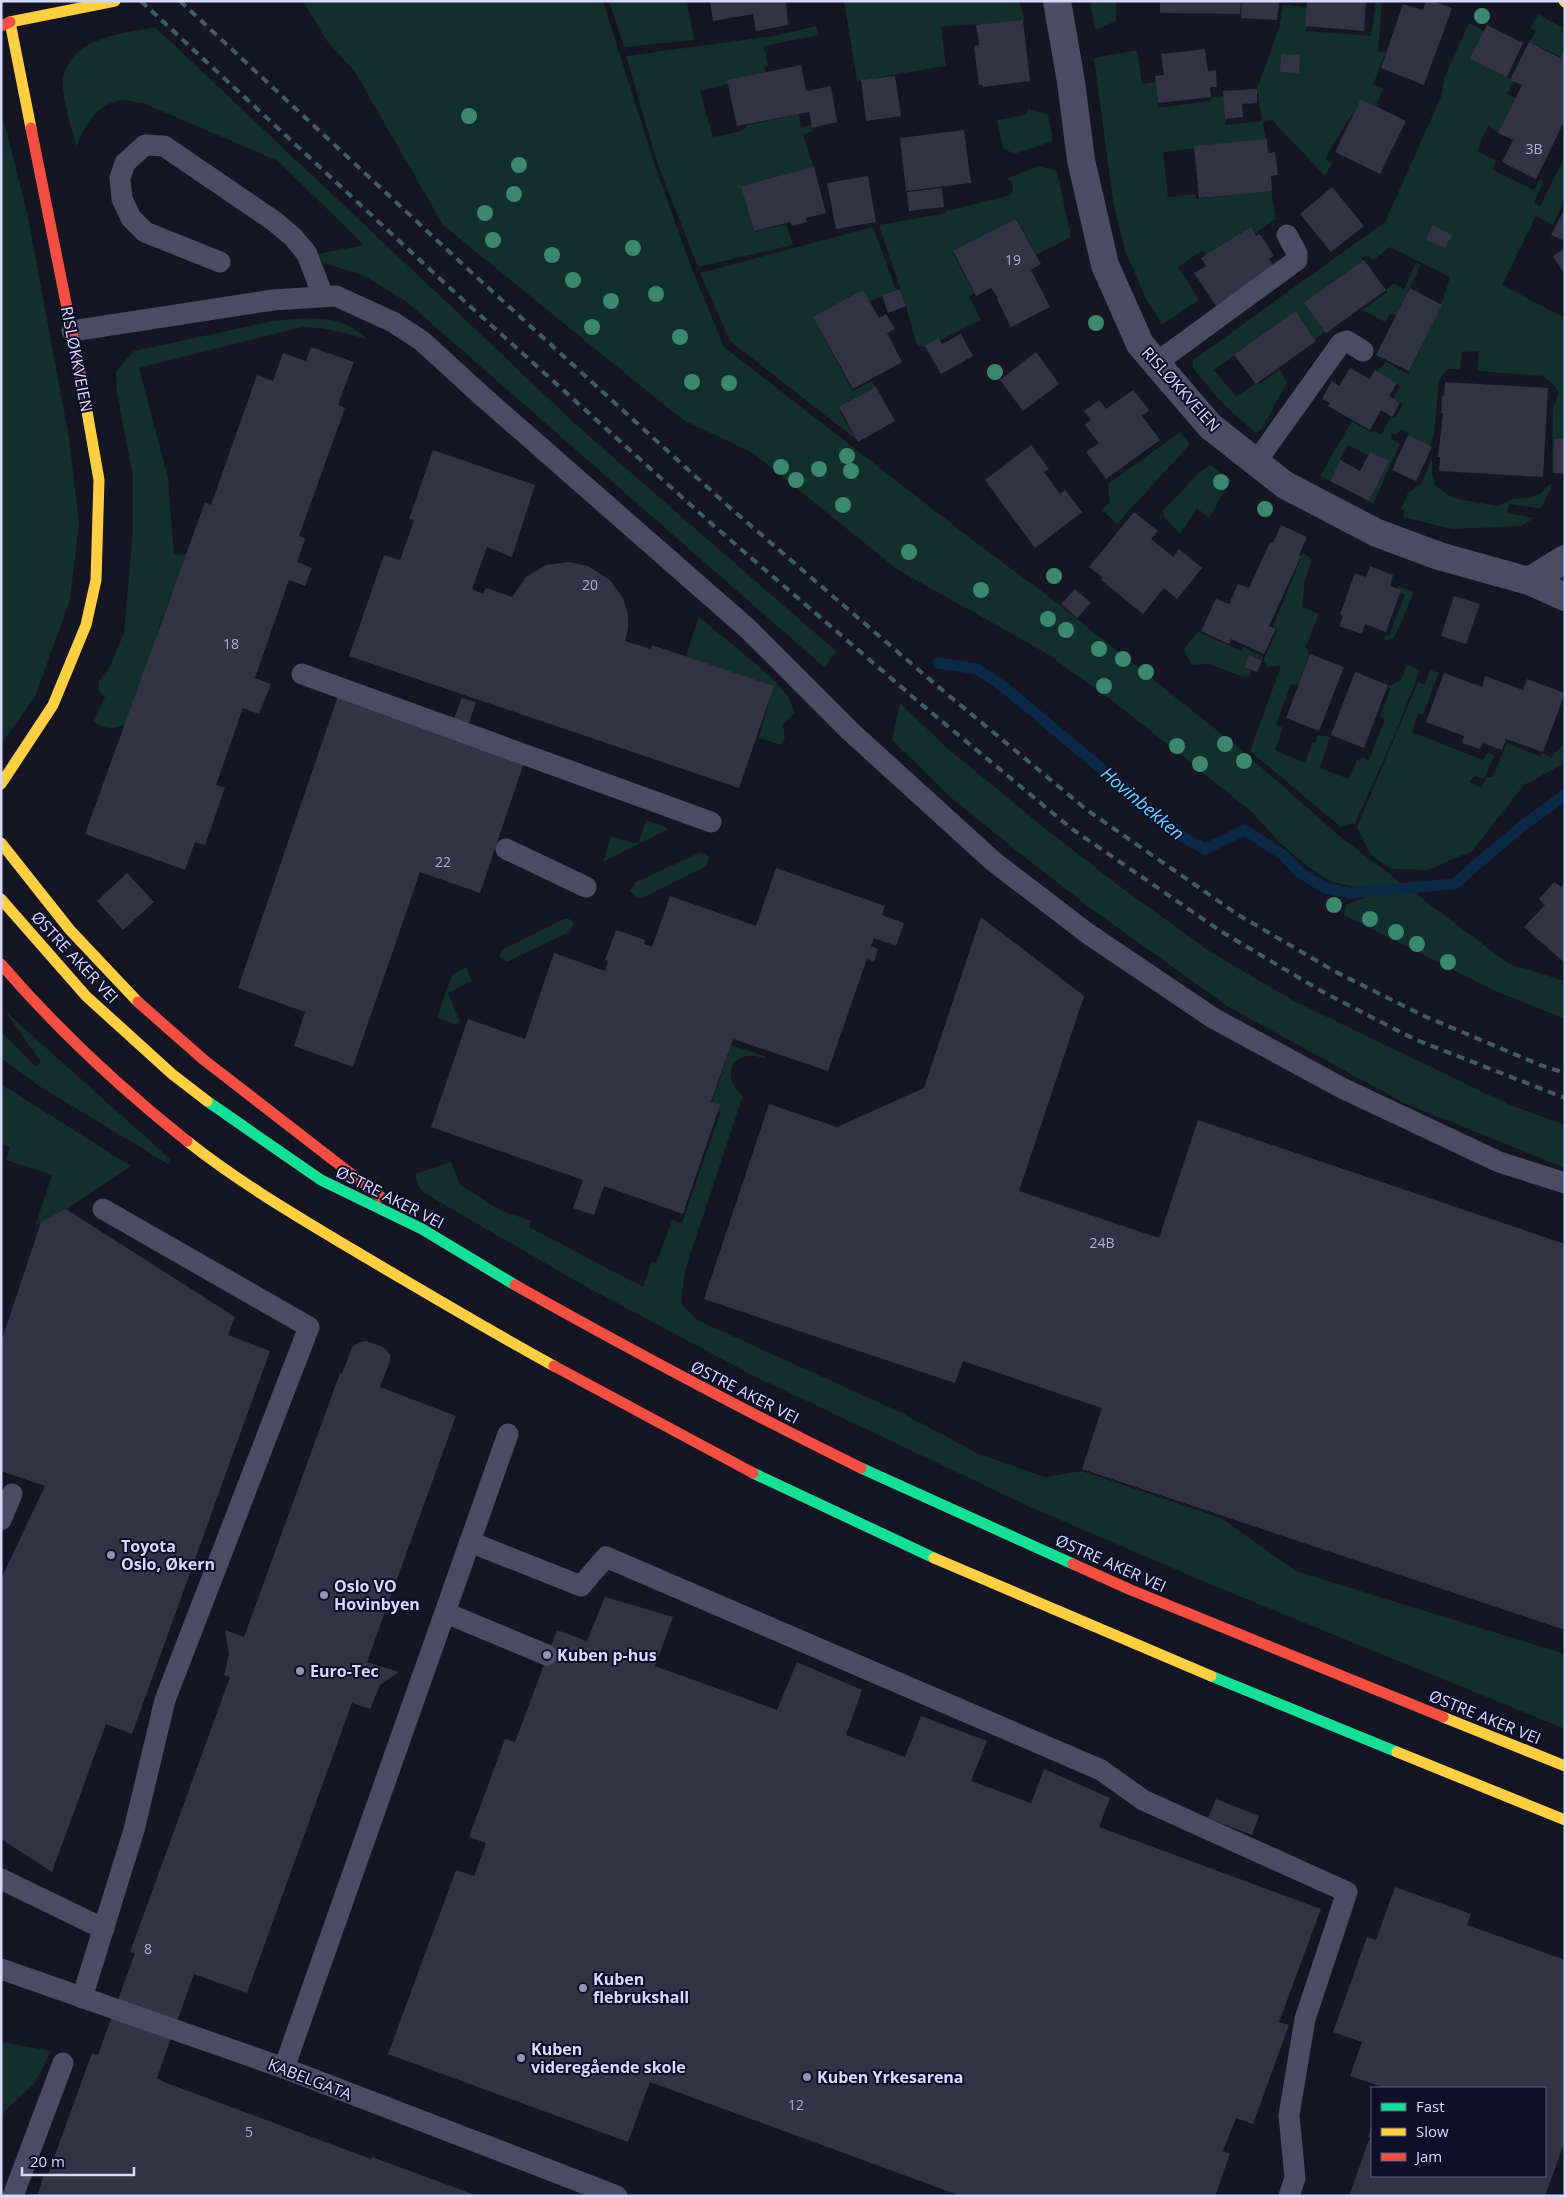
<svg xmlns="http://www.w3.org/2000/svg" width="1566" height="2197" viewBox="0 0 1566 2197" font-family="'Open Sans',sans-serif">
	<rect width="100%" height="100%" fill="#151523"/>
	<g fill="#122f2b">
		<polygon points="303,1 603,1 654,163 692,269 724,347 970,538 1052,599 1238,747 1343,839 1509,964 1565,981 1565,1019 1491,989 1344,915 1346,905 1366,897 1363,889 1333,882 1308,867 1279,842 1252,812 1114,702 1046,653 898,570 753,453 685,421 658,400 443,225 355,72 327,41"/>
		<polygon points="609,1 687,1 694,40 624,47"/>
		<polygon points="844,1 1019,1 1025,21 979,27 977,24 941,27 946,66 857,81"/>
		<polygon points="1090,1 1116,1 1116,21 1095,30"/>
		<polygon points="1376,1 1382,1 1378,52 1386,52 1373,85 1383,89 1376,106 1362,100 1340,133 1325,159 1332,163 1325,176 1272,120 1263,121 1266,140 1163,152 1168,197 1195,194 1196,199 1271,190 1276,219 1254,234 1207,256 1203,250 1178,267 1199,300 1162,325 1145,297 1125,250 1113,201 1094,58 1137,50 1142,84 1156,82 1158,108 1211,101 1211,97 1224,96 1226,125 1262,121 1257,89 1279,28 1283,4 1309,8 1306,31 1371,36"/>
		<polygon points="1538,14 1565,29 1565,59 1529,42 1536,31 1530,28"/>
		<polygon points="1469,23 1484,31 1506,76 1514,81 1507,94 1516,98 1499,134 1488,126 1477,151 1496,160 1492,170 1534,190 1540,179 1544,181 1534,202 1540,207 1565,156 1565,198 1553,225 1536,216 1502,285 1565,318 1565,473 1552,470 1553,407 1559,393 1552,383 1543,376 1477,371 1479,351 1462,352 1460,369 1448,369 1439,379 1434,435 1430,446 1409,436 1409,433 1401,429 1397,435 1392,433 1391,439 1400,444 1373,504 1369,501 1388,462 1370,452 1368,455 1347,445 1330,481 1320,476 1352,421 1372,433 1374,431 1381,435 1391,417 1395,418 1403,404 1393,399 1400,386 1376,372 1386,362 1408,374 1440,308 1450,277 1390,247 1372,261 1369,256 1361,257 1364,262 1325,332 1315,339 1295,312 1214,370 1236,397 1256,383 1258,385 1280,369 1287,382 1262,429 1256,433 1223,404 1193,368 1193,360 1385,222 1441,97 1445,76"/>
		<polygon points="816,26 819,35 764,46 768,66 765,66 766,74 700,91 713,137 742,131 748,125 799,114 801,127 812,125 813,131 803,134 814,169 742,187 754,232 786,224 793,245 698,267 657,162 626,56 774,36"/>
		<path d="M 155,27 L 583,431 L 836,651 L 825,668 L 407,302 L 363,275 L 323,263 L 318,254 L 364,245 L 278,161 L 143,103 C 137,103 129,100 123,100 C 99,102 83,126 77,146 L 76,145 C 72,132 60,89 63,77 C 73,37 121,34 155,27 Z"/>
		<polygon points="1028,108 1048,115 1053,141 1014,154 1003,148 997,120 1027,115"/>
		<polygon points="1,118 5,125 27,212 69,438 79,523 70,600 35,697 1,744"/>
		<polygon points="1039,166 1057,171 1071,237 1036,255 1017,219 953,253 974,293 969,297 981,320 926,347 917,346 906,306 879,225 946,213 946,211 1011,195 1013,189 1012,182 1006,179"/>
		<polygon points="873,227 896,290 869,302 863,293 814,319 853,391 872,381 876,388 840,412 857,440 730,341 700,273"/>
		<polygon points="1416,263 1421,265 1396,316 1390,313 1385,322 1362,310 1387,292 1386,290 1394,283 1404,289"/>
		<path d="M 305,318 C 335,319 345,320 368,340 C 346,332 326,328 303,327 L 139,368 L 168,478 L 174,555 L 192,553 L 170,598 L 158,630 L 153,660 L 125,724 C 112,730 105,729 93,722 L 105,697 L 98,690 L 99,681 L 110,666 L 124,633 L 133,530 L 133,477 L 117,393 L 116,371 L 134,351 L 273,321 Z"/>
		<polygon points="1180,432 1190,444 1117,524 1102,510 1110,502 1108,484"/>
		<polygon points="1432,458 1432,475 1435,485 1446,494 1458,499 1498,506 1512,499 1528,498 1540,494 1551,483 1552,486 1541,509 1509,504 1507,513 1534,518 1521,526 1452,529 1403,517 1404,510 1401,509 1408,493 1422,483"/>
		<polygon points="1210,465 1231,480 1209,518 1197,508 1180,534 1164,517 1163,510 1202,470"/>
		<polygon points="1303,553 1312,559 1305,580 1302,607 1319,614 1306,647 1309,655 1298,685 1291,684 1276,724 1283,728 1275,750 1305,763 1312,743 1315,743 1318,735 1330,737 1320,768 1349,779 1357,760 1360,761 1361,757 1369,760 1385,719 1380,717 1390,689 1388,686 1401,680 1407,665 1420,670 1393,739 1355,823 1341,827 1250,751 1281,666 1267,667 1264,659 1277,631 1273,626"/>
		<polygon points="1398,586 1414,592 1396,634 1393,638 1384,641 1385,635 1389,636 1405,595 1396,591"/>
		<polygon points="699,617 769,675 789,697 794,713 783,725 785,737 781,745 759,738 772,690 684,661"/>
		<polygon points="1198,632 1242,651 1243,647 1263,657 1262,661 1249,655 1244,667 1252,670 1250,677 1241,676 1209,664 1192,665 1184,649"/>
		<polygon points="1430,670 1439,673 1423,715 1418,713 1412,732 1483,760 1488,752 1494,756 1484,779 1474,776 1470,782 1481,788 1487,777 1492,777 1507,743 1541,757 1542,753 1552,758 1553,754 1565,744 1565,763 1524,785 1472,851 1428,870 1391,869 1371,855 1357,827 1418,682 1425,685"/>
		<polygon points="900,703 947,748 1042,826 1114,882 1209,951 1294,1001 1510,1105 1565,1125 1565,1168 1404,1103 1227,1006 1090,908 1017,851 949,796 892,740"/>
		<polygon points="646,820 666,827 667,830 603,862 611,836 633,843 639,842"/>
		<polygon points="701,852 709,857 707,866 642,898 637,898 630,891 636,882"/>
		<polygon points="564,919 569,919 574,922 571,931 507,962 500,958 500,954 502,950"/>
		<polygon points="466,967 472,981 448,993 460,1022 456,1025 437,1017 452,975"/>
		<polygon points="5,1011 170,1159 168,1164 42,1088 1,1058 1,1031 36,1067 41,1062"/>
		<path d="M 731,1045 L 765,1056 L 767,1059 C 761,1057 754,1055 747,1056 C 725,1061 727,1084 743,1095 L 685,1271 L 681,1303 L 697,1320 L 900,1412 L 979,1454 L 1045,1477 L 1082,1471 L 1221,1518 L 1296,1571 L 1565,1654 L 1565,1729 L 1212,1585 L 1030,1507 L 754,1376 L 583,1285 L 424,1193 L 418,1185 L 415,1174 L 451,1162 L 460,1185 L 502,1211 L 532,1221 L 529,1227 L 643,1287 L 651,1264 L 653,1262 L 656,1264 L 672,1220 L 682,1223 L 720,1113 L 710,1109 Z"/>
		<polygon points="1,1084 4,1086 131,1166 43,1225 36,1223 52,1175 6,1160 10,1147 1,1144"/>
		<polygon points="1,2042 51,2051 35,2083 4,2112 1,2120"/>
	</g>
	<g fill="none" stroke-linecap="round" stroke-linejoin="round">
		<polyline stroke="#092946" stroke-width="11" points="938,663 977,669 1004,687 1184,838 1205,849 1245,830 1283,855 1299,872 1325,888 1350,893 1454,884 1521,827 1565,795"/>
	</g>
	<g fill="#333345">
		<polygon points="710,1 786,1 788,25 756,31 753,14 713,21"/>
		<polygon points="1160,1 1241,1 1240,14 1160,13"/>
		<polygon points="1242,1 1279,1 1277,20 1241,18"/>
		<polygon points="1307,1 1366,1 1364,31 1305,26"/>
		<polygon points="1426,1 1433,1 1452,8 1424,85 1381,68 1403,4 1423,10"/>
		<polygon points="1023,20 1030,81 983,87 983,85 979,85 974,46 979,45 976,25"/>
		<polygon points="1487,25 1523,43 1507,77 1470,59"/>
		<polygon points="1529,42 1560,58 1565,48 1565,120 1536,179 1502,162 1513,140 1498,133 1522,85 1510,80"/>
		<polygon points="1205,49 1208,71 1216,70 1217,87 1210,87 1211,97 1158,103 1155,76 1164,75 1161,54"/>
		<polygon points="1281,54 1300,55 1299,73 1280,72"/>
		<polygon points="801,65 806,91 831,86 837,122 812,128 809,112 737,126 727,80"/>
		<polygon points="895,76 901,116 866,121 861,80"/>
		<polygon points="1257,89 1257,103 1242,104 1243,117 1225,119 1223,91"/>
		<polygon points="1361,99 1406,121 1380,174 1335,152"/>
		<polygon points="964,130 971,183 906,191 900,138"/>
		<polygon points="1267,139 1268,153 1275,152 1278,175 1271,176 1272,191 1199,198 1194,146"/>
		<polygon points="814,167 826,213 806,218 807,222 792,226 790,222 754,231 741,186"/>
		<polygon points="868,176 876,222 836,229 827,183"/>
		<polygon points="1332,187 1364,226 1331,252 1300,214"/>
		<polygon points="942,188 944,207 909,211 907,192"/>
		<polygon points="1565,208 1565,241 1551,235"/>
		<polygon points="1016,219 1041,264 1031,270 1050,307 1011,327 997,299 998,298 991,288 976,296 953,251"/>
		<polygon points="1433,225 1452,235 1445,248 1426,239"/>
		<polygon points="1251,227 1256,236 1260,234 1274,256 1269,259 1276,269 1216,306 1194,273 1206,266 1201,258"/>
		<polygon points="1565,248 1565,275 1553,256"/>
		<polygon points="1364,260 1386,290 1326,333 1304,303"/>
		<polygon points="1410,288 1442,305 1409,371 1376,355"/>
		<polygon points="900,289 906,306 888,313 882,295"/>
		<polygon points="863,290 879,318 886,314 895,329 887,333 902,362 853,389 813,317"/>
		<polygon points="1295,311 1316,341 1256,384 1234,355"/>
		<polygon points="961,334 973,356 941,374 925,346 939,338 942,344"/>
		<polygon points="311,347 354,362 338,405 345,408 299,536 305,539 297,562 312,568 305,586 289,580 255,678 271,684 259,714 243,708 216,785 225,788 205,845 195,842 185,870 85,834 205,502 211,505 257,375 273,381 283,353 306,361"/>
		<polygon points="1036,352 1059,384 1023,411 1000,380"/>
		<polygon points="1350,368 1370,379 1375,370 1397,383 1389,396 1400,403 1392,417 1381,410 1370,430 1328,406 1330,403 1322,399 1332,381 1339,386"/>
		<polygon points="1445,382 1548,388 1543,477 1439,471 1440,457 1438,457 1443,413 1441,413 1442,396 1444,396"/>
		<polygon points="876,387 895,421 858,442 839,407"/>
		<polygon points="1133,390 1149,410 1142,416 1160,440 1106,479 1086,452 1099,443 1085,425 1091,420 1084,411 1099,400 1106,409"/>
		<polygon points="1408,435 1432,447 1416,481 1392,470"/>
		<polygon points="1554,439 1565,439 1565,474 1553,473"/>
		<polygon points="1031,445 1049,469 1044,472 1060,494 1065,490 1082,512 1035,548 985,480"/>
		<polygon points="433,450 535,485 512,557 487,547 472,589 483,594 486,588 512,597 526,577 546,565 569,562 588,566 610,580 623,598 628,614 628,629 625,641 651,649 652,645 774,686 739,788 349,656 384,555 400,560 414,520 409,519"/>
		<polygon points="1370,452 1389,461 1369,501 1330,481 1340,460 1360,471"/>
		<polygon points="1134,512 1158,531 1151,539 1173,557 1179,549 1202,568 1177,599 1164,588 1143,614 1101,580 1102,577 1089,567"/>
		<polygon points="1281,525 1307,537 1299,555 1301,556 1269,626 1276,629 1264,654 1231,639 1229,644 1201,631 1216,599 1229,604 1238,584 1249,588 1270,542 1273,543"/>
		<polygon points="1370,566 1393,575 1390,586 1401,590 1386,632 1365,624 1362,634 1339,626 1343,616 1340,614 1355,573 1366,577"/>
		<polygon points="1075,589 1091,603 1077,618 1061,604"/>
		<polygon points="1454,596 1480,604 1466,644 1441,636"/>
		<polygon points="1310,654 1344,667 1319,731 1286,718"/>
		<polygon points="1249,655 1262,661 1257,672 1244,667"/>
		<polygon points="1355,672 1388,685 1364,748 1331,735"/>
		<polygon points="1444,673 1482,687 1485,676 1523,690 1527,679 1565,693 1543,752 1506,739 1502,750 1483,743 1480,749 1462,743 1464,736 1426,722"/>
		<polygon points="338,696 448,734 462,698 476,702 463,739 525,760 480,893 420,872 353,1067 294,1046 305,1012 238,988"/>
		<polygon points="776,868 885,906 882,915 904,923 896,946 874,938 871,946 878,949 874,962 867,959 828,1071 733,1039 711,1102 720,1105 683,1214 604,1186 594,1215 573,1208 583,1180 431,1127 468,1019 525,1039 554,953 605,971 608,961 605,960 616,930 645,940 644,944 652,947 670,896 756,926"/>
		<polygon points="127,873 154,902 123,930 97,901"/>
		<polygon points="1554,882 1561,887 1565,882 1565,963 1524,927 1545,905 1539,899"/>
		<polygon points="981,917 1084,996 1019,1191 1159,1238 1198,1120 1565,1244 1565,1630 1082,1469 1102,1408 963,1361 955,1383 704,1299 769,1104 837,1127 924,1088"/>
		<polygon points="66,1209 235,1317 228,1335 270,1351 132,1734 106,1724 52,1872 1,1839 1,1579 45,1486 1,1471 1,1342 41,1222"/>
		<polygon points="366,1341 383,1347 390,1354 390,1361 380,1387 456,1416 367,1662 399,1672 380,1685 370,1709 352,1703 247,1993 194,1974 157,2078 164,2082 371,2159 372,2157 478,2196 37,2196 44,2175 47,2177 92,2053 98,2055 135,1953 130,1952 230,1677 224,1675 229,1654 225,1630 244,1637 340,1373 342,1374 352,1347 360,1342"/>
		<polygon points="605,1597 673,1617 655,1666 777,1710 797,1662 862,1690 846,1735 905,1757 921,1716 987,1741 971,1781 1031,1803 1044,1769 1110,1798 1099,1827 1321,1909 1279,2022 1289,2025 1253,2124 1236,2118 1223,2151 1230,2154 1215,2196 961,2196 650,2082 628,2142 388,2054 456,1870 474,1876 486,1843 469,1837 505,1739 515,1742 557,1630 587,1641"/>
		<polygon points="1216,1799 1259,1816 1252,1835 1208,1818"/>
		<polygon points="1395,1887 1471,1914 1467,1925 1565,1960 1565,2141 1545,2196 1349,2196 1370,2137 1368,2137 1372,2126 1372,2176 1545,2176 1545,2088 1385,2088 1350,2076 1362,2042 1333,2032 1367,1937 1376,1940"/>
	</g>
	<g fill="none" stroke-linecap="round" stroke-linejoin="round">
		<g stroke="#4a4c64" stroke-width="21">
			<polyline points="220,262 145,232 131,218 122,199 120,178 125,163 145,145 164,146 274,221 293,237 307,254 323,296"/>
			<polyline points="72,331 273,300 336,296 393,322 422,341 481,395 747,628 850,731 993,861 1087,933 1213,1018 1342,1088 1499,1162 1565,1183"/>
			<polyline points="1156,363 1297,260 1297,253 1287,235"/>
			<polyline points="1256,462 1341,343 1347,341 1363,351"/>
			<polyline points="302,674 711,822"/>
			<polyline points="506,849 586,887"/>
			<polyline points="1,1520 12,1494"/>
			<polyline points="470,1542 581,1586 606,1557 1101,1770 1143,1800 1347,1892 1305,2019 1289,2115 1295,2178 1289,2196"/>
			<polyline points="446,1613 547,1655"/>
			<polyline points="1,1879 104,1929"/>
			<polyline points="1,1969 284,2068 617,2196"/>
			<polyline points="82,1998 134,1830 165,1700 309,1327 103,1209"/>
			<polyline points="284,2068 508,1434"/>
			<polyline points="13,2196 63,2063"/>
		</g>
		<g stroke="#4a4c64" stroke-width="28">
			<polyline points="1057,1 1071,82 1081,160 1105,265 1140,344 1156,363 1210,426 1285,485 1377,533 1439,556 1529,581 1565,597"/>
			<polyline points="1529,581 1565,559"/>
		</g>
		<g stroke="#16e098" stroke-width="11">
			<polyline points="207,1101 321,1180 422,1229 515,1285"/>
			<polyline points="861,1468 1073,1564"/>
			<polyline points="753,1473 934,1558"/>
			<polyline points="1211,1676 1397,1752"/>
		</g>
		<g stroke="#ffcf43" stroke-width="11">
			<polyline points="1564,1 1565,2"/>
			<polyline points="31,128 10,22 115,1"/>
			<polyline points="1,784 53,705 86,625 96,580 99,480 82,383"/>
			<polyline points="1,843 70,930 138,1002"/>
			<polyline points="1,899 86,996 172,1074 207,1101"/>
			<path d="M 187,1141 C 236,1180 290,1212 345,1245 C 414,1286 483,1327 554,1366"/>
			<polyline points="934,1558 1211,1676"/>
			<polyline points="1443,1717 1565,1766"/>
			<polyline points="1397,1752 1565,1820"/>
		</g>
		<g stroke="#f24e42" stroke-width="11">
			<polyline points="1,26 10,22"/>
			<polyline points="31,128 82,383"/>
			<path d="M 1,964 C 57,1029 119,1087 187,1141"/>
			<polyline points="138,1002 204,1060 381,1197"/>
			<path d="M 515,1285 C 629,1349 743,1410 861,1468"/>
			<polyline points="554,1366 753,1473"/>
			<polyline points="1073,1564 1131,1590 1443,1717"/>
		</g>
		<g stroke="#405c69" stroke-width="4" stroke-dasharray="8 6" stroke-linecap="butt">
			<polyline points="141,1 451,289 713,525 921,704 1072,829 1222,932 1323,992 1414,1039 1565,1098"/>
			<polyline points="180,1 471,272 728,506 935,684 1087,810 1237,914 1334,971 1422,1015 1540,1065 1565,1073"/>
		</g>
	</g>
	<g fill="#3c886e">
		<circle cx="1482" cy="16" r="8"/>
		<circle cx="469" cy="116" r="8"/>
		<circle cx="519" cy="165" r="8"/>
		<circle cx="514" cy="194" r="8"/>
		<circle cx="485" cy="213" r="8"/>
		<circle cx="493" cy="240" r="8"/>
		<circle cx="633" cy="248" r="8"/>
		<circle cx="552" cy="255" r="8"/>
		<circle cx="573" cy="280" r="8"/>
		<circle cx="656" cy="294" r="8"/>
		<circle cx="611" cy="301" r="8"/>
		<circle cx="1096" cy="323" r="8"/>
		<circle cx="592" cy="327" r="8"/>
		<circle cx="680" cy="337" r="8"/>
		<circle cx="995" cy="372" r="8"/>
		<circle cx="692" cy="382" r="8"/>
		<circle cx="729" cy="383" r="8"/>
		<circle cx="847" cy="456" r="8"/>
		<circle cx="781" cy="467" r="8"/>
		<circle cx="819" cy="469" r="8"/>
		<circle cx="851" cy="471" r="8"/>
		<circle cx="796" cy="480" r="8"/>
		<circle cx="1221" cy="482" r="8"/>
		<circle cx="843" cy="505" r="8"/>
		<circle cx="1265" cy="509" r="8"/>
		<circle cx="909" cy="552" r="8"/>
		<circle cx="1054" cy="576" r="8"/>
		<circle cx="981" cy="590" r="8"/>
		<circle cx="1048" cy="619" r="8"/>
		<circle cx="1066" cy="630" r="8"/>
		<circle cx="1099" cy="649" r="8"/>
		<circle cx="1123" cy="659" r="8"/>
		<circle cx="1146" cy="672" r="8"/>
		<circle cx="1104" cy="686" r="8"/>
		<circle cx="1225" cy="744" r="8"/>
		<circle cx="1177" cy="746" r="8"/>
		<circle cx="1244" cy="761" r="8"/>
		<circle cx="1200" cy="764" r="8"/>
		<circle cx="1334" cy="905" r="8"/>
		<circle cx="1370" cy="919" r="8"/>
		<circle cx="1396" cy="932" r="8"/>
		<circle cx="1417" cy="944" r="8"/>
		<circle cx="1448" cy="962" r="8"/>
	</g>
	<g fill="#9394b2" stroke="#0f0f29" stroke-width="2">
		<circle cx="111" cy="1555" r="5"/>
		<circle cx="324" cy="1595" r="5"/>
		<circle cx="547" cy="1655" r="5"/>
		<circle cx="300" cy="1671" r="5"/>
		<circle cx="583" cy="1988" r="5"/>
		<circle cx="521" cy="2058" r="5"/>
		<circle cx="807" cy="2077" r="5"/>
	</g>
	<g text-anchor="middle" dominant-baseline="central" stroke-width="4" stroke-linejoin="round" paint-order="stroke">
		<g font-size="14" fill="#aeb0d0">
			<text x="1534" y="148">3B</text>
			<text x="1013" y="259">19</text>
			<text x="590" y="584">20</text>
			<text x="231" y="643">18</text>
			<text x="443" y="861">22</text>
			<text x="1102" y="1242">24B</text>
			<text x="148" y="1948">8</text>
			<text x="796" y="2104">12</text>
			<text x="249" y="2131">5</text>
		</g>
		<g font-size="16" fill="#d7d9ff" stroke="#0f0f29">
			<text transform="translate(77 359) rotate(79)">RISLØKKVEIEN</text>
			<text transform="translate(1181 389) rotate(48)">RISLØKKVEIEN</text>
			<text transform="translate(75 957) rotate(47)">ØSTRE AKER VEI</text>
			<text transform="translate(390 1197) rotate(27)">ØSTRE AKER VEI</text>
			<text transform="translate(745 1392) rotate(27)">ØSTRE AKER VEI</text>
			<text transform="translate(1111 1563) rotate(24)">ØSTRE AKER VEI</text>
			<text transform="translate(1485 1717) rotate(22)">ØSTRE AKER VEI</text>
			<text transform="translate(310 2079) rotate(21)">KABELGATA</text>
		</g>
		<g font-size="16" font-weight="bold" fill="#d7d9ff" stroke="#0f0f29" text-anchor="start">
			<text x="121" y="1546">Toyota<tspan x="121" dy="18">Oslo, Økern</tspan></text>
			<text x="334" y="1586">Oslo VO<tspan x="334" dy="18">Hovinbyen</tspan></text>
			<text x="557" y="1655">Kuben p-hus</text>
			<text x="310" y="1671">Euro-Tec</text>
			<text x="593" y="1979">Kuben<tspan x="593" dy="18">flebrukshall</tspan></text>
			<text x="531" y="2049">Kuben<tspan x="531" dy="18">videregående skole</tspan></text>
			<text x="817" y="2077">Kuben Yrkesarena</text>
		</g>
		<g font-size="18" font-style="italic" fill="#65d3ff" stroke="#0f0f29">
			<text transform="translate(1143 803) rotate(40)">Hovinbekken</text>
		</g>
	</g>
	<rect width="1566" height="2197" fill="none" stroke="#d7d9ff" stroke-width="5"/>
	<rect x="1371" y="2087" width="175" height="90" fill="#0f0f29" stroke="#5f607f"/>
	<rect x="1381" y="2103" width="25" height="8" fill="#16e098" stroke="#5f607f"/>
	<text x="1416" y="2112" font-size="15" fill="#d7d9ff">Fast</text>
	<rect x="1381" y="2128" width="25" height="8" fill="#ffcf43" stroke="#5f607f"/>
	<text x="1416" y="2137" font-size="15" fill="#d7d9ff">Slow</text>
	<rect x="1381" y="2153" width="25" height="8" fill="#f24e42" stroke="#5f607f"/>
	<text x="1416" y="2162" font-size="15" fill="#d7d9ff">Jam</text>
	<path d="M22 2167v8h112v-8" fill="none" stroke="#d7d9ff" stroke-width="2.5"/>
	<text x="30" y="2167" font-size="15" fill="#d7d9ff" stroke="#0f0f29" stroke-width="4" paint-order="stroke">20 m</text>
</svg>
